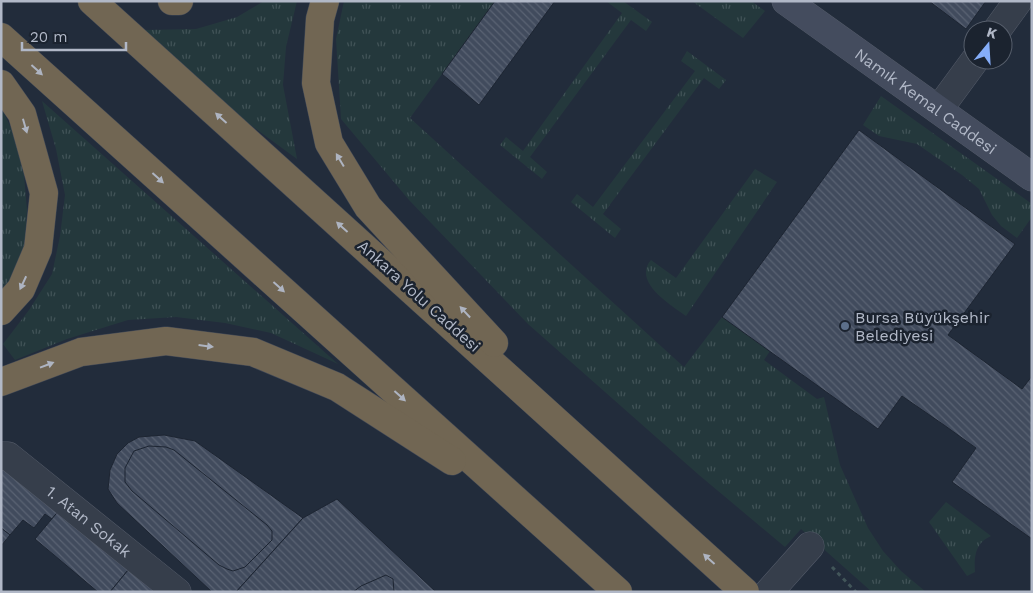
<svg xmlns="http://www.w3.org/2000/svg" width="1033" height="593" viewBox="0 0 1033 593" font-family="'Work Sans',sans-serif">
	<defs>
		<pattern id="grass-tufts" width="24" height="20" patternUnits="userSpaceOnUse" patternTransform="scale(1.25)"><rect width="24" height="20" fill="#24383c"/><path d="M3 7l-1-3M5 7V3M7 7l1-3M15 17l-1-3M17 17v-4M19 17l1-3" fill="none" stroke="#415357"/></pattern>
		<pattern id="building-back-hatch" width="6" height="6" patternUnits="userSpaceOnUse" patternTransform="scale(1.25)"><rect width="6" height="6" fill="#414b5d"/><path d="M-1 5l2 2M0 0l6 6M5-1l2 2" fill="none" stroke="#5a6373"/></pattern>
	</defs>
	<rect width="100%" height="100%" fill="#222c3b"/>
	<g fill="url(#grass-tufts)">
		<polygon points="264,1 297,1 286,47 283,85 297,159 248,123 184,70 143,30 196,29 237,17"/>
		<polygon points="344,1 495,1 410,118 684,367 722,317 770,351 764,360 817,399 824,397 840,465 868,528 883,551 901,571 926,592 872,592 801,529 785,547 699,475 528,324 409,200 341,119 336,39"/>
		<polygon points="606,1 623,1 652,22 646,31 631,20 530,157 547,172 542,179 500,145 506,137 523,151 622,13"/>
		<polygon points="692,1 751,1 765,11 743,38"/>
		<polygon points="687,51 726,80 719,89 704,78 603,214 621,229 615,238 571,202 577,194 593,207 695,71 681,61"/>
		<polygon points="881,96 1032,204 1032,217 1017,238 1001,226 992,215 979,189 962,175 917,144 879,136 863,125"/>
		<polygon points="42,101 338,364 271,333 225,323 176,317 128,320 67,339 15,360 3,344 29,310 52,274 60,236 65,195 56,149"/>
		<polygon points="1,107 22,151 27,210 24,251 11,286 1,295"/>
		<path d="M 755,169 L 777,182 L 686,316 C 671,305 632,282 651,260 L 676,278 Z"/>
		<path d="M 946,502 L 991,536 C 975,543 974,557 975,572 L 967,576 L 929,522 Z"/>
	</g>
	<g fill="url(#building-back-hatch)" stroke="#1d2532">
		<polygon points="495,1 555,1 479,105 442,74"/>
		<polygon points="929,1 986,1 966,29"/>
		<polygon points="859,130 1015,244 948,335 1022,389 1032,376 1032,539 952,482 976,448 944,425 902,396 878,429 722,317"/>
		<polygon points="164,435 195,441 303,518 236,592 212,592 117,503 108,489 110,470 117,454 128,443 139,437"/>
		<polygon points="149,446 166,447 174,450 267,525 272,531 272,540 245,567 233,571 227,569 219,565 132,491 125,482 125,468 134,451"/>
		<polygon points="1,461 61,508 52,519 45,514 34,528 23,520 10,535 1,528"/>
		<polygon points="337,499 436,592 236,592 303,518"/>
		<polygon points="61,508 133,564 110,592 98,592 35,539"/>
		<polygon points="1,528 10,535 1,546"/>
		<polygon points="133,564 167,592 110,592"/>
		<polygon points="386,575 393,579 394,592 353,592 361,586"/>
	</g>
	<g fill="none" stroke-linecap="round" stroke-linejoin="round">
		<g stroke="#545b69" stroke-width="29">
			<g id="street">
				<polyline points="997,30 1018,1"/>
				<polyline points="939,109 975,60"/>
				<path id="s1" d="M 1,456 L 8,456 L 177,592"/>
				<polyline points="769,592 810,546"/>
			</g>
		</g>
		<g stroke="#545b69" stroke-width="29">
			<g id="secondary">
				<path id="s2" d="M 786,1 L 1032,177"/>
			</g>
		</g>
		<g stroke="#414856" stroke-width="29">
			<g id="highway">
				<polyline points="92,1 745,592"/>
				<polyline points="172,1 179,1"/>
				<polyline points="325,1 320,19 316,83 329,143 368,207 494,343"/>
				<polyline points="1,37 618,592"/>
				<polyline points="1,84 22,114 44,193 38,249 21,289 1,311"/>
				<polyline points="1,382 81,352 166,341 253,352 337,387 452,461"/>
			</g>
		</g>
		<polyline stroke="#425559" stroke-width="3" stroke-dasharray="4 4" stroke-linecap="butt" points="832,567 856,592"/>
		<use href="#street" stroke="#363e4b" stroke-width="28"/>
		<use href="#secondary" stroke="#444c5e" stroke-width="28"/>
		<use href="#highway" stroke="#716653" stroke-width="28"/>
	</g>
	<defs><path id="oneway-solid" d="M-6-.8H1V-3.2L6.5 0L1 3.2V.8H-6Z" transform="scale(1.25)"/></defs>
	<g fill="#aeb4c1">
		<use href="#oneway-solid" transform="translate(37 70) rotate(42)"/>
		<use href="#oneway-solid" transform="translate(221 118) rotate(-138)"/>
		<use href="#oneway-solid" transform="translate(25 126) rotate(74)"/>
		<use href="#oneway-solid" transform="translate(340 160) rotate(-121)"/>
		<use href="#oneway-solid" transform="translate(158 178) rotate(42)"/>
		<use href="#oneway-solid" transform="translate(342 227) rotate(-138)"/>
		<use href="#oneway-solid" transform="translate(23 283) rotate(115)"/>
		<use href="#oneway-solid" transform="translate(279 287) rotate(42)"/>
		<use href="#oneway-solid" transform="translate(465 312) rotate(-133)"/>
		<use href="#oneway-solid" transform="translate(206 346) rotate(7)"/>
		<use href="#oneway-solid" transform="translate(47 365) rotate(-21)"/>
		<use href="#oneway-solid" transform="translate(400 396) rotate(42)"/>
		<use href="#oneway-solid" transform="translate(709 559) rotate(-138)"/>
	</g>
	<circle fill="#5c6f8a" stroke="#1b232f" stroke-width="2" cx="845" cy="326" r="5"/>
	<g text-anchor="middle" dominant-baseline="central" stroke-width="5" stroke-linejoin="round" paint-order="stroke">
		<g font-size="16" fill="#b1b8c7" stroke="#1b232f">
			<text stroke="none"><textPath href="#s2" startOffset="172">Namık Kemal Caddesi</textPath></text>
			<text transform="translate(419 296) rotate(42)">Ankara Yolu Caddesi</text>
			<text stroke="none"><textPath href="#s1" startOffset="111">1. Atan Sokak</textPath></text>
		</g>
		<g font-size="16" fill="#b1b8c7" stroke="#1b232f" text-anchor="start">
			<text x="855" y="317">Bursa Büyükşehir<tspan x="855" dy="18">Belediyesi</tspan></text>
		</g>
	</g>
	<rect width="1033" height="593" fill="none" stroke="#b1b8c7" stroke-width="5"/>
	<g transform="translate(988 45) rotate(18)"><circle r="24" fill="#1b232f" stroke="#575f6c"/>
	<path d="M0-4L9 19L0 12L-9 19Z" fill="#85adf8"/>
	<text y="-8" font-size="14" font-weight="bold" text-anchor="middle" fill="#b1b8c7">K</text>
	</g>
	<path d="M22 42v8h104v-8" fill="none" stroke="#b1b8c7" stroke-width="2.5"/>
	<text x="30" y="42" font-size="15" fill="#b1b8c7" stroke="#1b232f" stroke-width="4" paint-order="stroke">20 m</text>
</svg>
